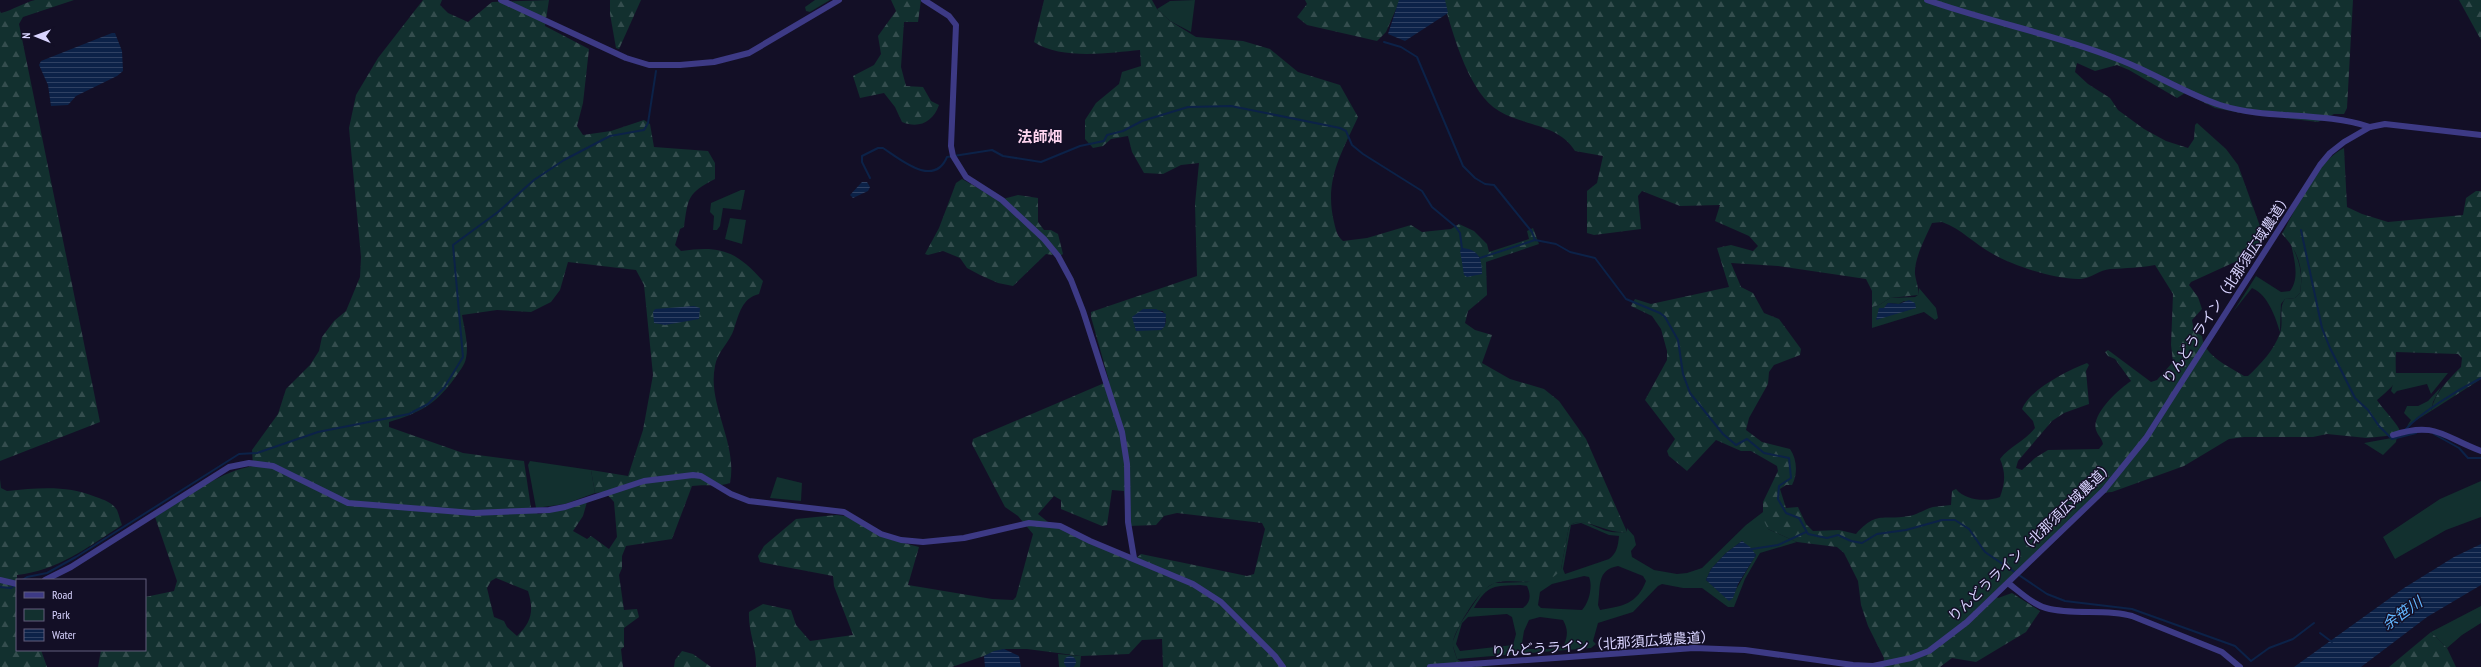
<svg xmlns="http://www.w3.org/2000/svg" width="2481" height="667" viewBox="0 0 2481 667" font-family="'PT Sans Narrow','Noto Sans JP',sans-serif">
	<defs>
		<pattern id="forest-firs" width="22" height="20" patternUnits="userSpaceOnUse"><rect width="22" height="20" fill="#12302f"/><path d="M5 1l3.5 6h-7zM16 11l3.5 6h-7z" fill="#344d4e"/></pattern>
		<pattern id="water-rules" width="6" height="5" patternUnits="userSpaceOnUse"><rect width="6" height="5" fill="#0c2248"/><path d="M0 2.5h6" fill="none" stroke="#2f4163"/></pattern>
	</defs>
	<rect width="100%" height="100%" fill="#130f26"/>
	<g fill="#12302f" fill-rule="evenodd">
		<polygon points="815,0 830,0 810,12 806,11 805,7"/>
		<polygon points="1195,0 1191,32 1170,21 1157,9 1170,1"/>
		<polygon points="741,190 745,190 741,210 723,208 720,226 717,230 713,230 714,216 710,212 711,203"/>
		<polygon points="730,218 746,220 742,244 725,239"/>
		<path d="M 2291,244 C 2300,261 2303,274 2300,293 L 2295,298 L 2285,299 L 2281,304 L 2280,332 C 2275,316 2268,295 2252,288 L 2233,312 L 2256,276 L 2281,292 L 2290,291 C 2300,278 2294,259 2291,244 Z"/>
		<path d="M 1919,288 L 1936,308 L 1938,318 L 1935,320 L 1924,312 L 1872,328 L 1872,307 L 1879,305 L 1890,298 L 1915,297 L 1918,295 ZM 1904,301 L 1915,308 L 1876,319 L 1888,303 L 1899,304 Z"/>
		<polygon points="2396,373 2448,373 2431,394 2427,384 2397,391 2394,394 2391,391"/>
		<polygon points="2441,387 2433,402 2431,411 2407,426 2411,420 2404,413 2407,406 2418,406 2428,401"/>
		<polygon points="2397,437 2396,442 2383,455 2364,443"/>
		<polygon points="530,461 591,470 595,493 565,504 536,508 528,465"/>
		<polygon points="777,477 802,483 801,501 770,498"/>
		<polygon points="2481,481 2481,517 2446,530 2395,559 2383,537 2440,499"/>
		<path d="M 1763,512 L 1768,529 L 1797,542 L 1760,553 L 1745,579 L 1734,607 L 1728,607 L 1702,588 L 1683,588 L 1662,584 L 1658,586 L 1633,612 L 1598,623 L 1593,641 L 1596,644 L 1591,648 L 1457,659 L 1452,643 L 1460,624 L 1483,590 L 1494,583 L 1529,582 L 1561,569 L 1569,526 C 1583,516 1594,528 1607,531 C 1613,533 1621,532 1627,532 L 1627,528 L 1634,536 L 1636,545 L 1631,551 L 1632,557 L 1654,570 L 1677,574 L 1687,573 L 1702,568 L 1746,525 ZM 1581,523 L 1609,535 L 1619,536 C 1618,546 1617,553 1609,559 L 1565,574 L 1563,569 L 1571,525 ZM 1742,541 L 1756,555 C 1751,562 1732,598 1729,600 L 1706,580 L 1711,569 L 1726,553 ZM 1618,566 L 1643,576 L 1646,581 C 1637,604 1623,606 1600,610 L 1598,605 C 1601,587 1596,570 1618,566 ZM 1584,576 L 1589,577 C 1593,586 1589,603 1582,610 L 1541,608 L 1538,605 L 1540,592 L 1552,584 ZM 1520,585 L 1527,586 C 1531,595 1531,602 1523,608 L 1474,608 C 1488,584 1494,586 1520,585 ZM 1507,614 L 1512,617 L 1516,634 L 1513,645 L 1460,651 L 1456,644 L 1462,623 L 1468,617 ZM 1540,617 L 1563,620 C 1568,629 1568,635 1564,645 L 1552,649 L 1521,649 L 1524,631 L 1529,620 Z"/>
		<polygon points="2481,606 2481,623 2462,635 2447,648 2431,632"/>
		<polygon points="1058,654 1081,656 1080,667 1059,667"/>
	</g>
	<g fill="url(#forest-firs)" fill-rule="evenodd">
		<path d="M 35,0 L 74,0 L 23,17 L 19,24 L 100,422 L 0,461 L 0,11 L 1,13 C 13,10 23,3 35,0 Z"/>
		<path d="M 423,0 L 442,0 L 440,5 L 448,13 L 468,22 L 492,2 L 549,0 L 545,26 L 589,49 L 583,103 L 577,126 L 583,135 L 611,131 L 644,120 L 650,124 L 654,147 L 708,151 L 715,163 L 715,179 C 687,193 688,199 684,227 L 680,229 L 675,245 L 681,251 C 721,245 736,251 763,281 L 759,294 C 742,298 739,314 734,329 C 730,342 717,352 715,366 C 707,405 738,443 730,483 C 719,487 704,484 692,486 L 672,539 L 626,546 L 622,556 L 622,568 L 619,575 L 624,610 L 637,609 L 639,617 L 624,628 L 624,647 L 621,649 L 623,667 L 98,667 L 101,650 L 145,650 L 145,597 L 174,591 L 177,581 L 155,517 C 185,499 217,472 253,466 L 252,450 L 278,414 L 286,389 L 310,365 L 319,351 L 322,337 L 334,321 L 346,311 L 360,277 L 361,257 L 349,128 L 356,95 L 378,58 ZM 568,262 L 636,270 L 644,285 L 653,375 L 643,430 L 628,476 L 591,470 L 595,493 L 605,492 L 614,502 L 617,537 L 609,549 L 591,536 L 587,539 L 573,531 L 583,516 L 587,502 L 562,510 L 538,514 L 531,508 L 524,461 L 463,453 L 389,427 L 389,422 C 419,413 435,405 454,379 C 458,373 465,365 466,358 C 469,345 464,327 462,315 L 497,310 L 531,312 L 551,302 L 560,290 ZM 496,578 L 528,591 C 534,610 532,622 517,636 L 507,627 L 504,621 L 494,617 L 487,588 L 491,581 Z"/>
		<polygon points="610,0 641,0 619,49 616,48 610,14"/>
		<path d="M 891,0 L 921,0 L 918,22 L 904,22 L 901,67 L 906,86 L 923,87 L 931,101 L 939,105 C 933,122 919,129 902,122 L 895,107 L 884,93 L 860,98 L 853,76 L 874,65 L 881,54 L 878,36 L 896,11 Z"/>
		<path d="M 1044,0 L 1152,0 L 1157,9 L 1170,21 L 1196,37 L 1243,41 L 1270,49 L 1298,72 L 1340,85 L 1358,117 C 1341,154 1324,181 1334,222 C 1336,230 1337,236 1343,241 L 1367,238 L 1411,225 L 1422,232 L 1451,229 L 1459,224 L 1474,231 L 1487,244 L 1489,252 L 1529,239 L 1527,231 L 1533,228 L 1539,244 L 1486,262 L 1487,295 L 1468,311 L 1465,323 L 1475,330 L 1492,335 L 1482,363 L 1510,379 L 1544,389 L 1559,401 L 1586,439 L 1627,532 C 1606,535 1584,514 1569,526 L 1561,569 C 1547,591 1516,577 1495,583 C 1480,587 1457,626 1453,641 C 1452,646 1455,653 1457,659 L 1468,666 L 1500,667 L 1163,667 L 1162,639 L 1142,640 L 1129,654 L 1081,656 L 1027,649 L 1004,649 L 952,667 L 756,667 C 757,648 748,632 749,612 L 763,604 L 791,610 L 796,625 L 810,641 L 853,635 L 834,586 L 833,576 L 760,562 L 758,556 L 764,546 L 796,519 L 836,515 L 846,516 L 889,539 L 919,547 L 908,585 L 992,599 L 1013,600 L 1016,597 L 1033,534 L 1018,516 L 1005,507 L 972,444 L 973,439 L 1109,381 L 1091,317 L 1091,312 L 1197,276 L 1195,204 L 1199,163 L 1181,165 L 1163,174 L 1144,173 L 1132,152 L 1128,136 L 1111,139 L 1103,146 L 1093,148 L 1085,139 L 1085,120 L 1096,103 L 1119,84 L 1122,72 L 1141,66 L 1140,50 C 1109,53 1061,60 1034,42 ZM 1479,256 L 1482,274 L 1463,270 L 1463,264 ZM 1143,309 L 1163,311 C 1166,319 1168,323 1161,330 ZM 1112,490 L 1124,491 L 1128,526 L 1156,525 L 1164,516 L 1177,513 L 1262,523 L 1265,529 L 1254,574 L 1247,576 L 1141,554 L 1134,560 L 1048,522 L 1038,514 L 1054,496 L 1061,500 L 1061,509 L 1102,526 L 1107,525 Z"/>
		<polygon points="1305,0 1400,0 1386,32 1377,41 1307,25 1297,17 1307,4"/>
		<path d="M 1440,0 L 2353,0 L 2347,108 L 2344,114 L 2334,114 L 2318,122 L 2241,113 L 2215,108 L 2185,93 L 2177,98 L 2129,70 L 2117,65 L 2095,71 L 2077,63 L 2075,72 L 2088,84 L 2110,98 L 2118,110 L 2144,129 L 2166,141 L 2188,148 L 2194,139 L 2195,125 L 2197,123 L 2226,149 L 2238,165 L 2261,229 L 2265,235 L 2247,269 L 2244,263 L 2237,261 L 2191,282 L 2189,285 L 2198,297 L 2202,309 L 2192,320 L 2194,331 L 2202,336 C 2204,356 2228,366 2244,376 L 2248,376 C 2261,364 2274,350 2280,333 C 2284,322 2278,308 2285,299 L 2295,298 L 2300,293 C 2304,269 2299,252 2282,234 C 2296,209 2318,160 2344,148 L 2347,207 L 2362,214 L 2388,222 L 2463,215 L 2466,198 L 2476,191 L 2481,191 L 2481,379 L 2431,411 C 2435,392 2448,380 2461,367 L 2462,358 L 2458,354 L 2396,352 C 2394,384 2403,378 2377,400 C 2381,407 2401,427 2400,432 L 2386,436 L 2367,438 L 2327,434 L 2313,437 L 2244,437 L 2229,439 L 2184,466 L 2112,492 L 2099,493 L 1993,593 L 1998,598 L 2012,593 L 2040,611 L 2026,632 L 1976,662 L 1952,658 L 1940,667 L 1883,667 L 1884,658 L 1868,626 L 1861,605 L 1858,581 L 1844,553 L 1837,547 L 1797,542 L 1768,529 L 1763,519 L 1763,502 L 1778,471 L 1777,466 L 1751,451 L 1741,451 L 1716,440 L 1687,471 L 1669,456 L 1667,451 L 1675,439 L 1645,400 L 1667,360 L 1667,351 L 1661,329 L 1652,316 L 1631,306 L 1635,299 L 1651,304 L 1729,287 L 1717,248 L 1731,245 L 1753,251 L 1758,246 L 1749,236 L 1715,221 L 1720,205 L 1680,206 L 1642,191 L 1638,196 L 1641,229 L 1594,235 L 1587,233 L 1587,191 L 1597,183 L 1603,156 L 1575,151 C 1559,124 1523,126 1499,111 C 1469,93 1455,39 1445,7 ZM 1942,222 C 1962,229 1974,244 1993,254 C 2014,266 2056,280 2081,279 C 2091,278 2100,270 2110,269 C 2126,268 2140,268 2155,265 L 2173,294 L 2171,345 L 2173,362 L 2157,380 L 2151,382 L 2108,350 L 2105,352 L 2108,356 L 2115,359 L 2131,381 C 2119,389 2091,414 2096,430 C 2098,436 2102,438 2103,444 L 2099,449 L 2048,450 L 2035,458 L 2022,470 L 2016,468 L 2018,461 L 2052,421 L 2064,413 L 2089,404 L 2086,371 L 2089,365 L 2087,363 C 2067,371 2030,389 2022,409 L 2033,421 L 2035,428 C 2025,441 2010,446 2000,459 C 2006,473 2005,483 2000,497 C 1987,502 1966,501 1956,489 L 1952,491 L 1951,505 C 1945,506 1938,506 1933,507 C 1925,509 1917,515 1909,516 C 1884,521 1877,510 1856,534 L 1839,530 L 1813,531 L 1806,524 L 1798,507 L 1786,508 L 1780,489 L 1786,485 L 1792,485 C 1798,474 1797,459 1790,449 L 1762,442 L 1746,430 L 1749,418 L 1768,384 L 1769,372 L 1774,365 L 1800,355 L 1801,349 L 1779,319 L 1764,313 L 1753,293 L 1741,287 L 1731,263 L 1778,266 L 1866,279 L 1872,291 L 1872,307 L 1879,305 L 1890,298 L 1918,295 C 1919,287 1916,282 1915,274 C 1914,258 1926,237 1932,223 Z"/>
		<polygon points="2459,0 2481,0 2481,40"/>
		<polygon points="962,179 999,200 1018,195 1038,198 1038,222 1044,230 1051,230 1058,234 1063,254 1060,256 1046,254 1013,286 998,283 980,275 967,268 960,258 943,251 928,255 925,254 939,228 956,183"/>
		<path d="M 0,479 L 1,488 L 7,491 C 39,488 66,485 96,497 C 104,500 112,502 117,510 C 119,515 120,520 122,525 C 88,547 57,571 17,575 L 17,650 L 41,650 L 47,667 L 0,667 Z"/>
		<polygon points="2431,632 2447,648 2456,667 2389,667"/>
		<polygon points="682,651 693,654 711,667 674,667 675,660"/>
	</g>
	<g fill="url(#water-rules)">
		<polygon points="1399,0 1445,0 1448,13 1405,41 1388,34"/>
		<polygon points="112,33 115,33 122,51 123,71 117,76 76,96 68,105 51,106 48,85 39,65 41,61"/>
		<polygon points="862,182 867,182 870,187 868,191 853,198 850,195"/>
		<path d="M 1463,248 C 1479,250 1482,259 1482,274 L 1467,277 L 1464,275 L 1460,250 Z"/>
		<polygon points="1909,300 1915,303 1916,308 1876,320 1879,308 1884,308 1888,303 1899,304"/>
		<polygon points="694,306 700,308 699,319 665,325 654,323 653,312 655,309"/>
		<polygon points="1143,309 1156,309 1166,314 1165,326 1161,330 1136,331 1132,317"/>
		<polygon points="1742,541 1750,547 1756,555 1738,584 1733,598 1729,601 1706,580 1711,569 1726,553"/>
		<polygon points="2481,544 2481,585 2427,617 2361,667 2294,667 2404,588 2454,557"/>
		<polygon points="1004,649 1019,656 1021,667 985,667 984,656 994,651"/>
		<circle cx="1070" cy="662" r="6"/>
	</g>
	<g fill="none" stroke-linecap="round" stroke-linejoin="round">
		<g stroke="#0c2248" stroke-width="2">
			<polyline points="1384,42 1401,47 1417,57 1463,166 1475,178 1485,184 1494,185 1532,232 1535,240 1556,244 1570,252 1595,258 1626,299 1660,313 1665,317 1678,340 1683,374 1690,393 1723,434 1736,445 1747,439 1764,453 1789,458 1791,478 1779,486 1778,499 1786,513 1799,518 1808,534 1827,538 1838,535 1851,541 1862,543 1877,534 1906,530 1942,520 1955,520 1969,529 1985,552 2047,594 2065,601 2132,609 2235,646 2251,661 2269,648 2293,639 2314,623"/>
			<path d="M 870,178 L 862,162 L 862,156 L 878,148 L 883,148 C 901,160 934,188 947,157 L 992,150 L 1003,156 L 1041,162 L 1080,146 L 1104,141 L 1107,135 L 1123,131 L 1142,121 L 1188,107 L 1231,106 L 1340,128 L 1346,131 L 1352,145 L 1363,154 L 1422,191 L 1432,207 L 1456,227 L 1460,233 L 1462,249"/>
			<polyline points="2301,230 2322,328 2330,348 2355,398 2368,410 2379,426 2392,439 2416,433"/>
			<polyline points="1480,258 1535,240"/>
			<path d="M 2405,430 C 2421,412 2458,390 2481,378"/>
			<polyline points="2434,434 2459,448 2468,458 2481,458"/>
			<polyline points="1752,549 1778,545 1806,532"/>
			<polyline points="22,580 27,577 47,573 76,557 239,454 257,453 318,432 409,414 428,404 444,388 463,357 453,245 498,212 534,180 564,160 610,136 644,130 648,123 656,71"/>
			<polyline points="0,587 11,588 14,586"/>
			<polyline points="2320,633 2332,642"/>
		</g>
		<g stroke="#3d3a85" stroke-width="6">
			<polyline points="501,0 626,58 649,65 680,65 714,62 749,53 839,0"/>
			<polyline points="924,0 949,16 956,25 951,146 953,156 966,177 1002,200 1044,239 1058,256 1071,280 1083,311 1122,432 1127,464 1128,522 1134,558"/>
			<path d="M 1927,0 C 1989,22 2054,34 2115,58 C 2151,71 2184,93 2220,105 C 2268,120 2321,111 2370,127"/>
			<path d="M 2393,435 C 2436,421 2443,437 2481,451"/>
			<polyline points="0,580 17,584"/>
			<polyline points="45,580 71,567 229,467 249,463 273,466 348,503 473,513 549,510 565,507 644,481 693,475 701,476 731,494 749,501 844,512 881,534 901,540 923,542 964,538 1029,523 1060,526 1090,541 1193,584 1221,602 1275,656 1283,667"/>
			<path d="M 2008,583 C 2020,592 2032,604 2046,608 C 2074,616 2104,608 2132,616 L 2222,652 L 2240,667"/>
			<polyline points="1430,667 1694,648 1745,650 1853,665 1873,666 1911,658 1929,651 1967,622 2104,490 2146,438 2320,165 2330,153 2344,142 2370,127 2385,124 2481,135"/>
		</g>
	</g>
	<g text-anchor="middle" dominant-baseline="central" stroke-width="3" stroke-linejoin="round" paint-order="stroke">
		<g font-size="14" fill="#d9d4ff" stroke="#130f26">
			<text transform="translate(2227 288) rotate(-57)">りんどうライン（北那須広域農道）</text>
			<text transform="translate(2031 541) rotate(-44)">りんどうライン（北那須広域農道）</text>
			<text transform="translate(1603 644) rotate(-4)">りんどうライン（北那須広域農道）</text>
		</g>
		<g font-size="15" font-weight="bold" fill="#ffd6f0" stroke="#130f26">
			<text x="1040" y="136">法師畑</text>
		</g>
		<g font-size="15" font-style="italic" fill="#62b6ff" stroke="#130f26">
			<text transform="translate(2402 613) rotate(-35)">余笹川</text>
		</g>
	</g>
	<rect x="16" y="579" width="130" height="72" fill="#130f26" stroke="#625e7d"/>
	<rect x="24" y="592" width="20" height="6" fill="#3d3a85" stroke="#625e7d"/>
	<text x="52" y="599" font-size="12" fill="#d9d4ff">Road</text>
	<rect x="24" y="609" width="20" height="12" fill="#12302f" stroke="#625e7d"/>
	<text x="52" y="619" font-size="12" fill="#d9d4ff">Park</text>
	<rect x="24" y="629" width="20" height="12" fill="url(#water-rules)" stroke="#625e7d"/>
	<text x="52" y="639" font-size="12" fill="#d9d4ff">Water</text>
	<g transform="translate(36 36) rotate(271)" stroke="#130f26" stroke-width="3" paint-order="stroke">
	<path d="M0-3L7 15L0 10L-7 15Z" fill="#d9d4ff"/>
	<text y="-6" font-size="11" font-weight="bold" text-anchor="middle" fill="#d9d4ff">N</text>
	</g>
</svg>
